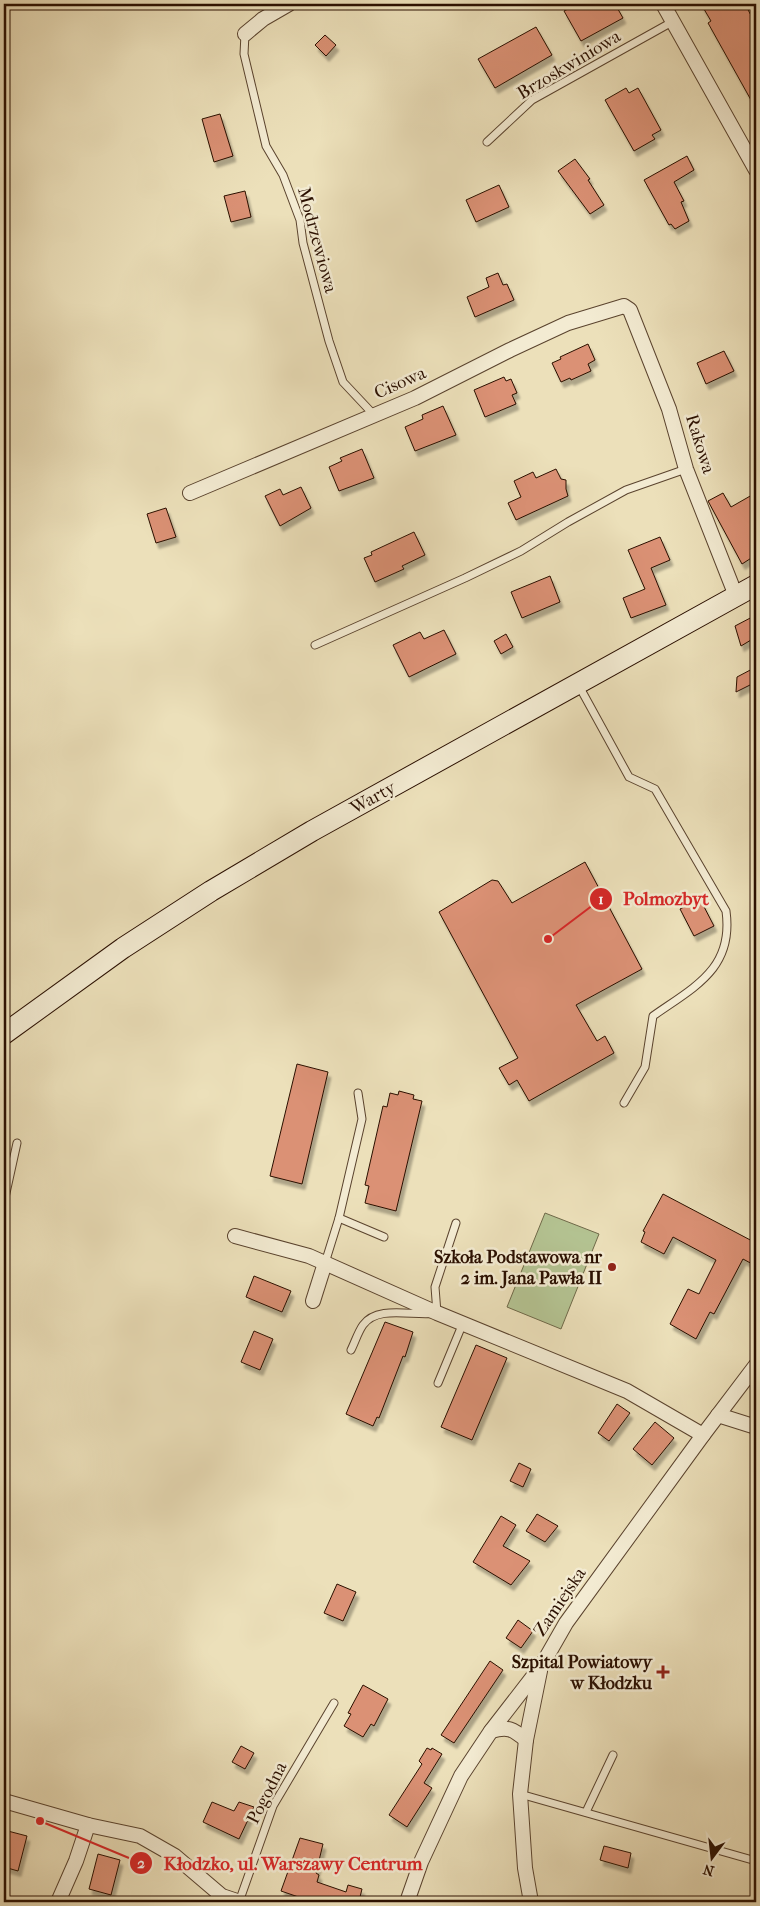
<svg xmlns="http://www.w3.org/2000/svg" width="760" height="1906" viewBox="0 0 760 1906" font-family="'IM FELL French Canon',serif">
	<defs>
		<filter id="shadow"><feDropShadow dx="3" dy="5.5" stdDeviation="1" flood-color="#0004"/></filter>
	</defs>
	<rect width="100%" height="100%" fill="#ece0ba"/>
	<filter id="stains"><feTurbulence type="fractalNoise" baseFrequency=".004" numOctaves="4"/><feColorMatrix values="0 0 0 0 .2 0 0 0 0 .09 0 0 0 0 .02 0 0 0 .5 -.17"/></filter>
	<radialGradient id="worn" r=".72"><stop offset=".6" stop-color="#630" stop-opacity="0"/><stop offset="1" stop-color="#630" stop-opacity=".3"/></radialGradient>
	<polygon fill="#b4c392" stroke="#6f6949" points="545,1213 599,1234 561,1329 507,1307"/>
	<g fill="#db9174" stroke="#2a0f00" filter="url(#shadow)">
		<polygon points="578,4 615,4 623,18 581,41 564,11"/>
		<polygon points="701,4 745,4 756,25 756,109 708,23 711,21"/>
		<polygon points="536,27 552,55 495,88 478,59"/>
		<polygon points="325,35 336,45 326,56 315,45"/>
		<polygon points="626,88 629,93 638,88 661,130 652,135 655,139 634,151 605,100"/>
		<polygon points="220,114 233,156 214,162 202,119"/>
		<polygon points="687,156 694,170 674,182 684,201 681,202 689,221 675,229 671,224 669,225 644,180"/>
		<polygon points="575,159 590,179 588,180 604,205 590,214 558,171"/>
		<polygon points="499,185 509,207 476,222 466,200"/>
		<polygon points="245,191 251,217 231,222 224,196"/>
		<polygon points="498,273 503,285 507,284 514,300 475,317 467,297 489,287 486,278"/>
		<polygon points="588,344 595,360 588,364 591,371 571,380 570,378 561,382 552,363 561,359 560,357"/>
		<polygon points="724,351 734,371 706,384 697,363"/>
		<polygon points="504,377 506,381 511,379 517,393 512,395 516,404 485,417 474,390"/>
		<polygon points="443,406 456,435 415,451 405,427 423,419 422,415"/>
		<polygon points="362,449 374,478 339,491 329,467 342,461 340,458"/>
		<polygon points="556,469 561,479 566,480 566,489 568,496 516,520 508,503 521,497 514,481 533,472 536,478"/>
		<polygon points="301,487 311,508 280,526 265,496 280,489 283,495"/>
		<polygon points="723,493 731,507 752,495 756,503 756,555 742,564 708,501"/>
		<polygon points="166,508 176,537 156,543 147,514"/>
		<polygon points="414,532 425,555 402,566 404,569 375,582 364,558 372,555 371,552"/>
		<polygon points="660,537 670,560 651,568 666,605 631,618 623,598 645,589 628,550"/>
		<polygon points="550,576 560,602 522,618 511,592"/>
		<polygon points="756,615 756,637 741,646 735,626"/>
		<polygon points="444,630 456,654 409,677 393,645 420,632 424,639"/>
		<polygon points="506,634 513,647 501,654 494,641"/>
		<polygon points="756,667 756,682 736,692 737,677"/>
		<polygon points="585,862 642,969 576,1005 597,1041 605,1036 614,1053 529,1101 517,1080 509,1085 499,1068 518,1058 439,912 492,880 498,881 512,903"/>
		<polygon points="700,899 714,926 694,936 680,909"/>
		<polygon points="297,1064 328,1072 302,1184 270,1176"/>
		<polygon points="399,1091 414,1095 413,1099 422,1101 396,1211 365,1203 369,1186 365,1185 383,1106 387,1107 390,1093 398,1095"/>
		<polygon points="663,1194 756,1243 756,1266 743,1259 714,1314 710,1312 696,1339 670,1324 688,1289 699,1294 716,1260 673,1237 664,1254 641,1242 645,1232 643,1231"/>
		<polygon points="254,1276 291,1291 282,1312 246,1297"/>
		<polygon points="385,1322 413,1332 405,1357 403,1356 379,1418 377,1417 373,1426 346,1414"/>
		<polygon points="254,1331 273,1339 260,1370 241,1362"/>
		<polygon points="476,1345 507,1358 472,1440 441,1427"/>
		<polygon points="617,1404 630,1413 609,1441 598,1433"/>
		<polygon points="655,1422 674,1438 652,1465 633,1449"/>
		<polygon points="519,1463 531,1469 523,1487 510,1481"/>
		<polygon points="537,1514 558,1526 545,1542 526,1531"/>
		<polygon points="501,1516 516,1525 503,1546 530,1561 511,1585 473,1562"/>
		<polygon points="337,1584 356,1592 343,1621 324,1613"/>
		<polygon points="518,1620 533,1631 521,1648 506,1638"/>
		<polygon points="490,1661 503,1670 454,1743 441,1735"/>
		<polygon points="363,1685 388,1699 374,1726 371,1724 363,1737 344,1726 351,1714 348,1713"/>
		<polygon points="241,1746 254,1753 245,1769 232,1762"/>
		<polygon points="427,1748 431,1750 432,1748 442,1754 424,1783 432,1788 407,1827 389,1815 422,1764 419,1761"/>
		<polygon points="212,1802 234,1811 239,1802 254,1807 239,1839 203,1822"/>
		<polygon points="4,1830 27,1836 18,1871 4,1867"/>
		<polygon points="300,1838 323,1844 316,1873 319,1875 317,1882 346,1892 348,1885 362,1889 360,1897 369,1900 368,1902 313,1902 281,1891"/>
		<polygon points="604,1846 631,1853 628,1868 600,1860"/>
		<polygon points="98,1854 120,1860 111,1895 89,1889"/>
	</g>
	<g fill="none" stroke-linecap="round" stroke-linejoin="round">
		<g stroke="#5a432e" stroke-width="9">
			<g id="service">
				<polyline points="245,34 244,54 266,146 283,175 300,220 303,243 329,341 343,382 374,415"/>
				<polyline points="487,142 532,100 672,22"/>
				<polyline points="315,645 465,578 521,551 568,522 626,490 686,469"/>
				<path d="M 579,686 L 629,777 L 655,789 L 726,911 C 734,969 694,987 653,1016 L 645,1067 L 624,1103"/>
				<polyline points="4,1202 17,1143"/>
				<polyline points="339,1218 384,1237"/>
				<polyline points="325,1263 339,1218 362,1119 358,1093"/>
				<path d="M 351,1350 C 355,1342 358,1332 363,1325 C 378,1304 415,1317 437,1313 L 435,1287 L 456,1223"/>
				<polyline points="438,1383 463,1323"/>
				<polyline points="520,1794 756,1861"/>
				<polyline points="586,1812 613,1755"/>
				<polyline points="239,1902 273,1806 334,1703"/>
			</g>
		</g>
		<g stroke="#5a432e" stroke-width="16">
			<g id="minor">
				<polyline points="663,4 756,170"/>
				<polyline points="245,34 263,19 289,4"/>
				<polyline points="190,493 415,398 510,350 568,323 624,306 630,310 669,409 686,469 736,596"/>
				<polyline points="235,1236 309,1256 437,1313 627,1391 703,1435"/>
				<polyline points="313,1301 325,1263"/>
				<polyline points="718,1415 756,1427"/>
				<path d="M 491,1731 C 508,1726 513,1729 526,1740"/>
				<polyline points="4,1801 88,1825 140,1836 175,1856 222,1896 240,1902"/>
				<polyline points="58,1902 76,1861 88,1825"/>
				<polyline points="407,1902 421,1862 461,1776 491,1731 542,1665 566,1623 703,1435 756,1365"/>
				<polyline points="531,1902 525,1868 520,1794 526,1740 540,1671"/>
			</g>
		</g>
		<g stroke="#2a0f00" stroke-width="22">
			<polyline id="secondary" points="4,1034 123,948 211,891 312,831 756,585"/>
		</g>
		<use href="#service" stroke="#f3ebd2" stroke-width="7"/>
		<use href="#minor" stroke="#f3ebd2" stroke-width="14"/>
		<use href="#secondary" stroke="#f3ebd2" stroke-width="20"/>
	</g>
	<g fill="#8f2418" stroke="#f3ebd2" stroke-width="2">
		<circle cx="612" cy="1267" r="5"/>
		<path d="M660.5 1664.5h5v5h5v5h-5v5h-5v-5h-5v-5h5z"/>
	</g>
	<g text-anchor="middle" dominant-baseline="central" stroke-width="5" stroke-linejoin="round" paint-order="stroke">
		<g font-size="18" fill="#2a0f00" stroke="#f3ebd2">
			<text transform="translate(569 65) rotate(-31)">Brzoskwiniowa</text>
			<text transform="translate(317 240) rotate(75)">Modrzewiowa</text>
			<text transform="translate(400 383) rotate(-24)">Cisowa</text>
			<text transform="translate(700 444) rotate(73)">Rakowa</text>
			<text transform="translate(373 798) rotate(-29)">Warty</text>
			<text transform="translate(560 1602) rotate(-56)">Zamiejska</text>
			<text transform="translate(267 1793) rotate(-63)">Pogodna</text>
		</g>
		<g font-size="18" font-weight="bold" fill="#2a0f00" stroke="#f3ebd2" text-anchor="end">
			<text x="602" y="1257">Szkoła Podstawowa nr<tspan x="602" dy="21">2 im. Jana Pawła II</tspan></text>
			<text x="652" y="1662">Szpital Powiatowy<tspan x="652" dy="21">w Kłodzku</tspan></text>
		</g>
	</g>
	<path fill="none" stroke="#d62828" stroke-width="2" d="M548 939L601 899M40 1821L141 1863"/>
	<g fill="#d62828" stroke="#f3ebd2" stroke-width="2">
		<circle cx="548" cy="939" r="5"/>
		<circle cx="40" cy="1821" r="5"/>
		<circle cx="601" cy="899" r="12"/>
		<circle cx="141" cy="1863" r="12"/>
	</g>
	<g font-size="15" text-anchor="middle" font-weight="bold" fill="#fff">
		<text x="601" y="904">1</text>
		<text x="141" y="1868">2</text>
	</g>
	<g font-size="19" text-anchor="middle" font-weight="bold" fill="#d62828" stroke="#f3ebd2" stroke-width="5" stroke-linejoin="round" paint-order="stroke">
		<text x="666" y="905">Polmozbyt</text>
		<text x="293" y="1870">Kłodzko, ul. Warszawy Centrum</text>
	</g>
	<rect width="760" height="1906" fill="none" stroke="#ece0ba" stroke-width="20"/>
	<rect x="5" y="5" width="750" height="1896" fill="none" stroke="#2a0f00" stroke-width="2.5"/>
	<rect x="10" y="10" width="740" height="1886" fill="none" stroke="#2a0f00"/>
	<g transform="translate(712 1858) rotate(195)" stroke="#f3ebd2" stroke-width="4" paint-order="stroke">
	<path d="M0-4L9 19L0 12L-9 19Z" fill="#2a0f00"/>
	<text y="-8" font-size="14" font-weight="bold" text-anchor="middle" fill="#2a0f00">N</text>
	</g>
	<rect width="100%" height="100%" filter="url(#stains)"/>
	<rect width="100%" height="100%" fill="url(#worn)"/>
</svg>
